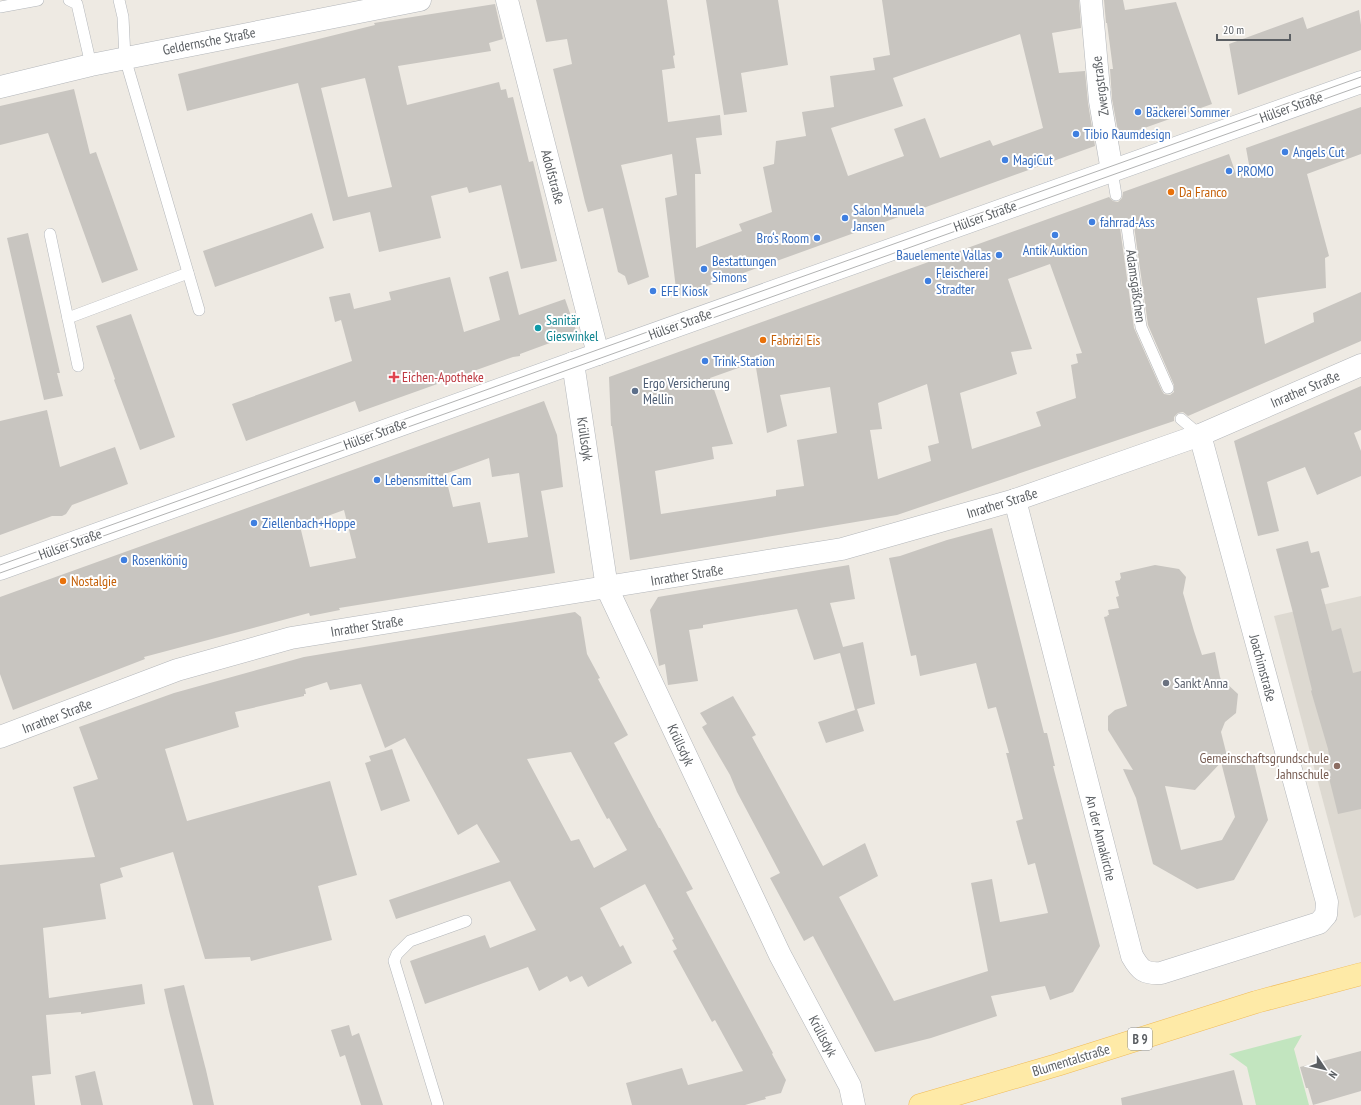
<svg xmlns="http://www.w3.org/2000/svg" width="1361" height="1105" viewBox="0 0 1361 1105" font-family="'PT Sans Narrow',sans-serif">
	<rect width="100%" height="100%" fill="#eeeae3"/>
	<polygon fill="#ddd9d1" points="1361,596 1361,915 1354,918 1274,616"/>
	<polygon fill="#c2e5bf" points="1302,1035 1294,1049 1309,1105 1256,1105 1247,1067 1229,1054"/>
	<g fill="#c8c5c0" fill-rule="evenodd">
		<path d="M 536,0 L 667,0 L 675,55 L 673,56 L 675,68 L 662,70 L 668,122 L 720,115 L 722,135 L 696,138 L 701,174 L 695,174 L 696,248 L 742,231 L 739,224 L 772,212 L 763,167 L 774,164 L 776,141 L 806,136 L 802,112 L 834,107 L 830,76 L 875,70 L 873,58 L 890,55 L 882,0 L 1079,0 L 1081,28 L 1052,33 L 1059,73 L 1085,71 L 1088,103 L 1095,146 L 677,297 L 665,198 L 677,195 L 672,154 L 621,165 L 649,277 L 628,285 L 625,276 L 618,272 L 603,208 L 588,212 L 585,202 L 553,69 L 572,64 L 567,39 L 546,42 ZM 1020,34 L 1043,128 L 993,146 L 990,140 L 940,158 L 925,118 L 894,129 L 904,156 L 848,176 L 831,128 L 903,106 L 893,78 Z"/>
		<polygon points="706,0 778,0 788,65 741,73 747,112 724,115"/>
		<polygon points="1104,0 1123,0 1125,10 1176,2 1212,104 1119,137 1112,99 1110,69 1113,69 1107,23 1106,23"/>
		<path d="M 495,4 L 503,39 L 489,43 L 491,51 L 398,66 L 407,105 L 499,82 L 501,90 L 506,89 L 508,98 L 513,97 L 529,162 L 533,161 L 557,261 L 521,269 L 501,185 L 469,193 L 467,187 L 431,196 L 441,238 L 379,252 L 370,212 L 333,221 L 298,83 L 187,111 L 178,74 L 375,25 L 374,23 ZM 365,78 L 392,187 L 348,197 L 321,88 Z"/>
		<polygon points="1359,10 1361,25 1361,50 1238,95 1229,44 1303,17 1307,29"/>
		<polygon points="74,89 90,154 96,152 138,270 102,283 48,133 0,145 0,106"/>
		<path d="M 1361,107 L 1361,154 L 1307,174 L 1329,256 L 1325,258 L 1326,288 L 1257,298 L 1265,344 L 1314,322 L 1313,313 L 1361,292 L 1361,341 L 1188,416 L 1183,412 L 1178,413 L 1174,417 L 1174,421 L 897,515 L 630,560 L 612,426 L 611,426 L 609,377 L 1109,197 L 1113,201 L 1118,202 L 1122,198 L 1123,192 L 1229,154 L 1236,174 L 1250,170 L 1246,148 ZM 1126,220 L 1130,221 L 1134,226 L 1148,325 L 1174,385 L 1174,392 L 1170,395 L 1164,394 L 1162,391 L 1134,328 L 1120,228 L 1121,224 ZM 1050,264 L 1082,353 L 1076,354 L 1078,363 L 1071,365 L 1076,398 L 1036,412 L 1041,426 L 972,449 L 960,393 L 1017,374 L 1011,352 L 1032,349 L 1008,279 ZM 755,362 L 767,433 L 787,426 L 780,395 L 830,387 L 837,433 L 797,440 L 804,486 L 776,490 L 776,496 L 661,514 L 655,471 L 714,459 L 712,447 L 733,444 L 710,378 ZM 927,384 L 939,443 L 928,446 L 931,461 L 878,479 L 870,430 L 882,429 L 878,403 Z"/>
		<polygon points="312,213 324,248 215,287 203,251"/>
		<polygon points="28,233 60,373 57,373 63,396 44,400 7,238"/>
		<polygon points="508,271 519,315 565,299 577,333 520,354 520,356 513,357 359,412 355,401 246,441 232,404 352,361 341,320 335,322 329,297 350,293 354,309 391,300 389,292 450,277 464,332 500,320 489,277"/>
		<polygon points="131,314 175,437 140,450 114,380 115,379 96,326"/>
		<polygon points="1361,386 1361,430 1354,433 1361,451 1361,476 1317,495 1305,467 1267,482 1279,531 1258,536 1234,441"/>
		<path d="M 544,401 L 557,435 L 563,487 L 541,491 L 555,573 L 339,608 L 340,610 L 310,616 L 309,613 L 144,657 L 145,659 L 13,710 L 0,674 L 0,597 ZM 489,458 L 492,477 L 519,473 L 528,537 L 488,543 L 480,502 L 453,507 L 445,474 ZM 344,510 L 356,558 L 310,567 L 300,526 Z"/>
		<polygon points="47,410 60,467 115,447 128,484 72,505 66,514 62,516 52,516 0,535 0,421"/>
		<polygon points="992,528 1044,733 1047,733 1055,766 1053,766 1100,946 1073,992 1050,1000 1045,986 991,996 997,1016 931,1038 875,1052 813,936 804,941 770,878 780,873 737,792 730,775 702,727 707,724 700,713 733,696 756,735 752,737 823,866 865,843 878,876 839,897 894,1001 988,971 971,883 992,879 1000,922 1048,913 1035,863 1028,865 1016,821 1023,819 1006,753 1009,753 996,707 988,709 976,663 920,676 916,655 911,656 889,558 900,556 947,540"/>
		<polygon points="1308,541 1311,553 1319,551 1329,587 1321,589 1332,631 1341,628 1353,673 1361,671 1361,809 1338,814 1327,770 1331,769 1328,749 1311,691 1312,690 1292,609 1276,549"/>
		<polygon points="849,565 855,599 830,603 843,647 863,642 875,704 857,709 864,731 826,743 818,722 855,710 840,653 814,660 797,609 703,625 703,628 689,630 698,681 668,685 665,664 659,666 650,610 658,597"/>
		<polygon points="1155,565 1179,569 1186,577 1183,593 1194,631 1202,655 1215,652 1220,677 1222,682 1225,682 1238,694 1236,713 1225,722 1221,732 1227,756 1195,790 1165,786 1181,850 1222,840 1235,817 1221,762 1252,754 1268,820 1234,880 1197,889 1153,864 1136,798 1123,769 1133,770 1108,730 1108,716 1115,710 1127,706 1104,617 1108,616 1107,615 1109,615 1108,610 1119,608 1116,597 1119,596 1115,581 1120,580 1120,579 1121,578 1120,573"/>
		<path d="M 575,612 L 581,617 L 587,654 L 600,678 L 598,679 L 628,735 L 614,743 L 659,828 L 660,828 L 693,889 L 686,892 L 773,1053 L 772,1054 L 786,1080 L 781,1093 L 765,1097 L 766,1099 L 745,1105 L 632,1105 L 626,1083 L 682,1068 L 688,1085 L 743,1071 L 715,1020 L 712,1022 L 673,951 L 677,949 L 672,940 L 674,939 L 645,884 L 600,908 L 620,947 L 623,945 L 632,963 L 588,987 L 582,976 L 570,982 L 567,976 L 539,991 L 528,967 L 425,1004 L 410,961 L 485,935 L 490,948 L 536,930 L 510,881 L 396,919 L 389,900 L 500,862 L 477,824 L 458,835 L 405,738 L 385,748 L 361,684 L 330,690 L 327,682 L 305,689 L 306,694 L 304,694 L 304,696 L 235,712 L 239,727 L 165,749 L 187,821 L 330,781 L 357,875 L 318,886 L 332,940 L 251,961 L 250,957 L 205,959 L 173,852 L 120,868 L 123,877 L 100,884 L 106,919 L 43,928 L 49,998 L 142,984 L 145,1004 L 81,1014 L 81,1012 L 46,1015 L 51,1074 L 32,1076 L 35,1105 L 0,1105 L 0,865 L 95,857 L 73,787 L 98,779 L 79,727 L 174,693 L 304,657 ZM 571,752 L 607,819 L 609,818 L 627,850 L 594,868 L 579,839 L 571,841 L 527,759 Z"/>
		<polygon points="392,749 410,801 381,811 365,763 371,761 369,756"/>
		<polygon points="184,985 206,1070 214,1105 193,1105 169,1011 164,989"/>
		<polygon points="349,1025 352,1036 359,1033 383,1105 361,1105 345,1055 340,1057 331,1030"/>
		<polygon points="1361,1051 1361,1091 1313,1105 1308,1088 1306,1088 1300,1067"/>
		<polygon points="1234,1070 1243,1105 1122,1105 1121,1098"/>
		<polygon points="95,1071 103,1105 81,1105 75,1076"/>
	</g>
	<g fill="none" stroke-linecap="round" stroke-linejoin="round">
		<g stroke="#b3b6ba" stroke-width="12">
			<g id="lane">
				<polyline points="69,0 77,4 91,65"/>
				<polyline points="119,0 123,17 125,58 199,310"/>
				<polyline points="0,7 38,0"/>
				<polyline points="1112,171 1116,195"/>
				<polyline points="1127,227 1141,327 1168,388"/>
				<polyline points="50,234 78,366"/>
				<polyline points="68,318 188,273"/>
				<polyline points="1181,419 1200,435"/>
				<polyline points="438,1105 394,961 397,954 410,941 466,921"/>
			</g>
		</g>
		<g stroke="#b3b6ba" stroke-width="23">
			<g id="street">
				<polyline points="507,0 598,354"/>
				<polyline points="1091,0 1100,101 1112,171"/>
				<polyline points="0,87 91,65 420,0"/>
				<polyline points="573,363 607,588 780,955 850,1086 854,1105"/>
				<path d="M 1015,500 L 1132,956 C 1140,970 1144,974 1161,973 L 1319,923 L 1326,915 L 1327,902 L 1200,435"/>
				<polyline points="0,737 177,670 291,638 842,549 1015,500 1200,435 1361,365"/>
			</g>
		</g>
		<g stroke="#b4b8bd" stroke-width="23">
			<polyline id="secondary" points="0,569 598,354 1361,82"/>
		</g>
		<g stroke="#f0bb59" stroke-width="23">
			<polyline id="primary" points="920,1105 1057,1065 1256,1002 1361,974"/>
		</g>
		<use href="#lane" stroke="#fff" stroke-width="11"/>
		<use href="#street" stroke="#fff" stroke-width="22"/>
		<use href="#secondary" stroke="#fff" stroke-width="22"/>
		<use href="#primary" stroke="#feeaa7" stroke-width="22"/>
		<g stroke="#b2b3b3" stroke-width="1">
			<polyline points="0,565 597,350 1361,77"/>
			<polyline points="0,573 1361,86"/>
		</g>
	</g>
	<g fill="#3f7fe0" stroke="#fff" stroke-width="1.5">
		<circle cx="1138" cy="112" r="4"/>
		<circle cx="1076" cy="134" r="4"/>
		<circle cx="1285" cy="152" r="4"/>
		<circle cx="1005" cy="160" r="4"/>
		<circle cx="1229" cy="171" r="4"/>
		<circle cx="845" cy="218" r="4"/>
		<circle cx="1092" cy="222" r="4"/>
		<circle cx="1055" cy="235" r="4"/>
		<circle cx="817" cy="238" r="4"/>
		<circle cx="999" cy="255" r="4"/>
		<circle cx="704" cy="269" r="4"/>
		<circle cx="928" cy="281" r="4"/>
		<circle cx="653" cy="291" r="4"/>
		<circle cx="705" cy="361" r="4"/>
		<circle cx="377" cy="480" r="4"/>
		<circle cx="254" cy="523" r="4"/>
		<circle cx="124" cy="560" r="4"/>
	</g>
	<g fill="#e8710a" stroke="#fff" stroke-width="1.5">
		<circle cx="1171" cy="192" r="4"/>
		<circle cx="763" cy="340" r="4"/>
		<circle cx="63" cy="581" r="4"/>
	</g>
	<circle fill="#0f9aa8" stroke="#fff" stroke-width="1.5" cx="538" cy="328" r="4"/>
	<path fill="#e0444e" stroke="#fff" stroke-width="1.5" d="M392 371h4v4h4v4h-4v4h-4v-4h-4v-4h4z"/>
	<circle fill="#5c6f8a" stroke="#fff" stroke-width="1.5" cx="635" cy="391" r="4"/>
	<circle fill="#6b7280" stroke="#fff" stroke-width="1.5" cx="1166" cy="683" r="4"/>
	<circle fill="#8d6e63" stroke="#fff" stroke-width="1.5" cx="1337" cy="766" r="4"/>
	<g text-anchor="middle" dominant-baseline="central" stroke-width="4" stroke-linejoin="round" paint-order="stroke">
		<rect fill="#fff" stroke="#8c8f92" stroke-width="1" x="1128" y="1028" width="24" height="22" rx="3"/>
		<g font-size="13" font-weight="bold" fill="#5b5f63">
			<text x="1140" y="1039">B 9</text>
		</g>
		<g font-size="14" fill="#5b5f63" stroke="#fff">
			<text transform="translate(209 41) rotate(-11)">Geldernsche Straße</text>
			<text transform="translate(1100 86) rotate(-97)">Zwergstraße</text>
			<text transform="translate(1291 107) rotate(-20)">Hülser Straße</text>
			<text transform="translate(553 177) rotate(75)">Adolfstraße</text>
			<text transform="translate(985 216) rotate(-20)">Hülser Straße</text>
			<text transform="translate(1136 286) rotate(82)">Adamsgäßchen</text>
			<text transform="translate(680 324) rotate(-20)">Hülser Straße</text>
			<text transform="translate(1305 389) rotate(-23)">Inrather Straße</text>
			<text transform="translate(375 434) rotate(-20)">Hülser Straße</text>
			<text transform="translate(585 439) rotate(82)">Krüllsdyk</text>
			<text transform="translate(1002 503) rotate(-17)">Inrather Straße</text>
			<text transform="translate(70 544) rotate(-20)">Hülser Straße</text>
			<text transform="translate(687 575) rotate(-9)">Inrather Straße</text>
			<text transform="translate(367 626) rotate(-9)">Inrather Straße</text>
			<text transform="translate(1263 668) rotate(75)">Joachimstraße</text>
			<text transform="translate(57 716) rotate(-21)">Inrather Straße</text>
			<text transform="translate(681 745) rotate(65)">Krüllsdyk</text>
			<text transform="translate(1101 838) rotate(76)">An der Annakirche</text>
			<text transform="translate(823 1036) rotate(62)">Krüllsdyk</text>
			<text transform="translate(1071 1060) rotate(-17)">Blumentalstraße</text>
		</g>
		<g font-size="14" fill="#366cbe" stroke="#fff" text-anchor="start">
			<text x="1146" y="112">Bäckerei Sommer</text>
			<text x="1084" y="134">Tibio Raumdesign</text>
			<text x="1293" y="152">Angels Cut</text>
			<text x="1013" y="160">MagiCut</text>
			<text x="1237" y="171">PROMO</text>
			<text x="853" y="210">Salon Manuela<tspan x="853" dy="16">Jansen</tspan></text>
			<text x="1100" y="222">fahrrad-Ass</text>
			<text x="809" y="238" text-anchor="end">Bro‘s Room</text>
			<text x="1055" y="250" text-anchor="middle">Antik Auktion</text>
			<text x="991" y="255" text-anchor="end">Bauelemente Vallas</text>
			<text x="712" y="261">Bestattungen<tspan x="712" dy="16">Simons</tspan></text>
			<text x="936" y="273">Fleischerei<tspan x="936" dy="16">Stradter</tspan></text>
			<text x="661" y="291">EFE Kiosk</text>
			<text x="713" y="361">Trink-Station</text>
			<text x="385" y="480">Lebensmittel Cam</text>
			<text x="262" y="523">Ziellenbach+Hoppe</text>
			<text x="132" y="560">Rosenkönig</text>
		</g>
		<g font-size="14" fill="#c56008" stroke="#fff" text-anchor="start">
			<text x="1179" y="192">Da Franco</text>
			<text x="771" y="340">Fabrizi Eis</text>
			<text x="71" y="581">Nostalgie</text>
		</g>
		<g font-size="14" fill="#0d838f" stroke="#fff" text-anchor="start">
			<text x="546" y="320">Sanitär<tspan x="546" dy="16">Gieswinkel</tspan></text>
		</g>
		<g font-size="14" fill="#be3a42" stroke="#fff" text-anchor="start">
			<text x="402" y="377">Eichen-Apotheke</text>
		</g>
		<g font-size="14" fill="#4e5e75" stroke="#fff" text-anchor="start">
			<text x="643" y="383">Ergo Versicherung<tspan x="643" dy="16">Mellin</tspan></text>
		</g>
		<g font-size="14" fill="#5b616d" stroke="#fff" text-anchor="start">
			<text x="1174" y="683">Sankt Anna</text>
		</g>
		<g font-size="14" fill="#785e54" stroke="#fff" text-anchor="end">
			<text x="1329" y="758">Gemeinschaftsgrundschule<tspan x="1329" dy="16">Jahnschule</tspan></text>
		</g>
	</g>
	<g transform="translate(1325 1069) rotate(125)" stroke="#ffffff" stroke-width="3" paint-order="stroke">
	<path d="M0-3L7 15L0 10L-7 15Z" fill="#5b5f63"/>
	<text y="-6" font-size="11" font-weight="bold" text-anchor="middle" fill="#5b5f63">N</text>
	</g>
	<path d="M1217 34v6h73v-6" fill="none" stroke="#5b5f63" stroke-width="2"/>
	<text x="1223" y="34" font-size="12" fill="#5b5f63" stroke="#ffffff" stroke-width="3" paint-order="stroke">20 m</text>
</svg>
